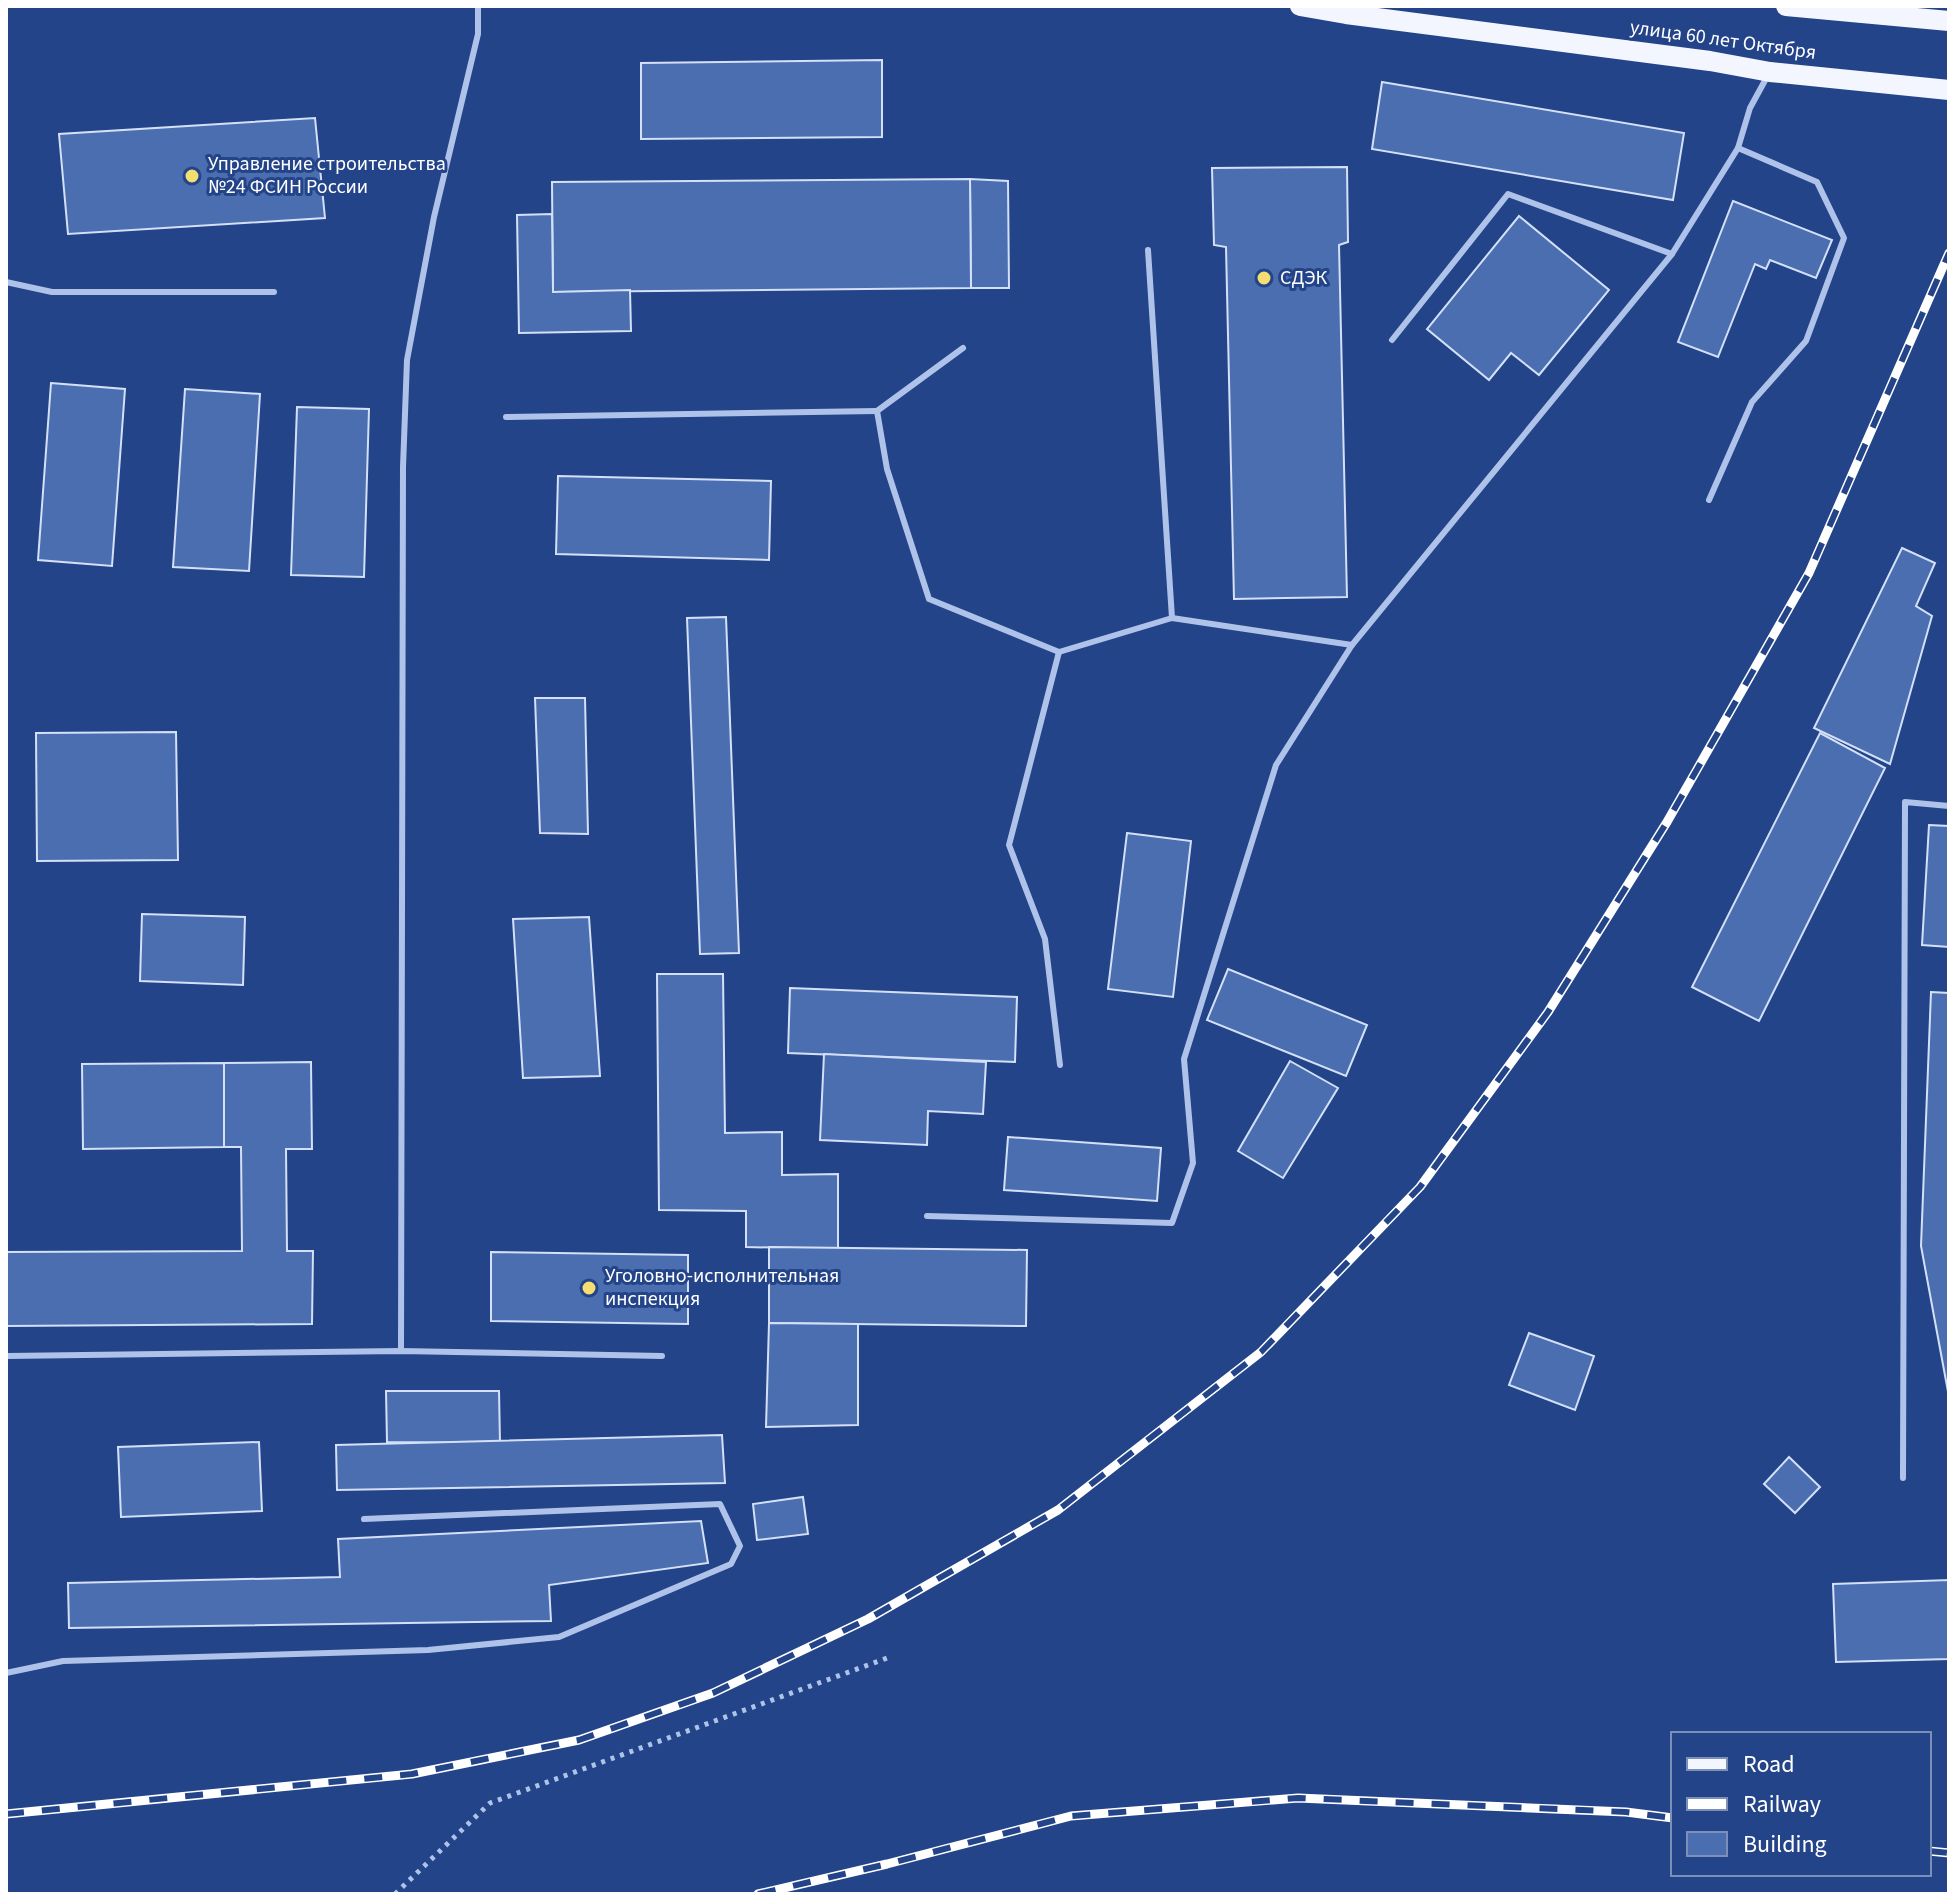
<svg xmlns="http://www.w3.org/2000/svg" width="1955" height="1900" viewBox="0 0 1955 1900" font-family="'Source Sans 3',sans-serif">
	<rect width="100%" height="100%" fill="#234488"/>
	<g fill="#4b6eb0" stroke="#d3e0f7" stroke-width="2">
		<polygon points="882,60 882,137 641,139 641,63"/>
		<polygon points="1382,82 1684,133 1673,200 1372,149"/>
		<polygon points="315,118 325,218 68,234 59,134"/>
		<polygon points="1347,167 1348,242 1339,245 1347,597 1234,599 1226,247 1214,245 1212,168"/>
		<polygon points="970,179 1008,181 1009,288 971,288"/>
		<polygon points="970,179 971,288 553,292 552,182"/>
		<polygon points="1733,201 1832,240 1816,278 1770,260 1766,269 1755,264 1718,357 1678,342"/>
		<polygon points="552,214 553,292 630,290 631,331 519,333 517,215"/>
		<polygon points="1519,216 1609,290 1539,375 1511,353 1489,380 1427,329"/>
		<polygon points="51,383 125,389 112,566 38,560"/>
		<polygon points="185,389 260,394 249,571 173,567"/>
		<polygon points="297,407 369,409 364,577 291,575"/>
		<polygon points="558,476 771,481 769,560 556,554"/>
		<polygon points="1902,548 1935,563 1916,606 1932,616 1890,764 1814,728"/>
		<polygon points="726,617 739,953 700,954 687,618"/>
		<polygon points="535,698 585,698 588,834 540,833"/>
		<polygon points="176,732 178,860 37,861 36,733"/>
		<polygon points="1820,733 1885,768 1759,1021 1692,987"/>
		<polygon points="1929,825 1949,826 1949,947 1922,945"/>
		<polygon points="1127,833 1191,841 1173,997 1108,989"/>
		<polygon points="142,914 245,917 243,985 140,981"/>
		<polygon points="589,917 600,1076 523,1078 513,919"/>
		<polygon points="1228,969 1367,1025 1346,1076 1207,1020"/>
		<polygon points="657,974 723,974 725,1133 782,1132 782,1175 838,1174 838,1249 746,1247 746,1211 659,1210"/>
		<polygon points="790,988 1017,997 1015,1062 788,1053"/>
		<polygon points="1931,992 1949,993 1949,1397 1921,1246"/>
		<polygon points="824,1054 986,1062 983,1114 928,1111 927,1145 820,1140"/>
		<polygon points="1290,1061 1338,1088 1283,1178 1238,1151"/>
		<polygon points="311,1062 312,1149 286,1149 287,1251 313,1251 312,1324 6,1326 6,1252 242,1251 241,1147 224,1147 224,1063"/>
		<polygon points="224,1063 224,1147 83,1149 82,1064"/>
		<polygon points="1008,1137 1161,1148 1157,1201 1004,1190"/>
		<polygon points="769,1247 1027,1250 1026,1326 769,1323"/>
		<polygon points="491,1252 688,1255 688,1324 491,1321"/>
		<polygon points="769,1323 858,1324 858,1425 766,1427"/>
		<polygon points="1529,1333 1594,1356 1575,1410 1509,1385"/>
		<polygon points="386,1391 499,1391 500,1443 387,1442"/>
		<polygon points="722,1435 725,1483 337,1490 336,1445"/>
		<polygon points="259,1442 262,1511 121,1517 118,1447"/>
		<polygon points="1789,1457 1820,1487 1795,1513 1764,1484"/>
		<polygon points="803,1497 808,1534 757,1540 753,1504"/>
		<polygon points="701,1521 708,1563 549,1585 551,1621 69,1628 68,1583 340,1577 338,1539"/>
		<polygon points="1949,1580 1949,1659 1836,1662 1833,1584"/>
	</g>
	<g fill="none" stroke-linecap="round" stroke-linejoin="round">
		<polyline stroke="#afc3ea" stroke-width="5" stroke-dasharray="4 6" stroke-linecap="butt" points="395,1894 490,1803 890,1657"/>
		<g stroke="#afc3ea" stroke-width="6">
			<polyline points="1148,250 1172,618"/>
			<polyline points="6,282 52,292 274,292"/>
			<polyline points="1392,340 1508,194 1672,254"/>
			<polyline points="963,348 877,411 887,469 929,599 1059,652 1172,618 1352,645"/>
			<polyline points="506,417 877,411"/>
			<polyline points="1709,500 1752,402 1806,341 1844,238 1817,182 1738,148"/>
			<polyline points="1059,652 1009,845 1045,939 1060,1065"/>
			<polyline points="927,1216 1172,1223 1193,1163 1184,1059 1276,765 1352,645 1672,254 1738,148 1750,108 1768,75"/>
			<polyline points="401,1351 403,467 407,360 434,217 478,34 478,6"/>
			<polyline points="7,1356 401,1351 662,1356"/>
			<polyline points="1903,1478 1905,802 1949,806"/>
			<polyline points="6,1673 63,1661 428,1650 559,1637 731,1564 740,1546 720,1504 364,1519"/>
		</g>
		<g stroke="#f3f6fe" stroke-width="20">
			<polyline points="1300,6 1346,14 1710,61 1770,72 1949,90"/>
			<polyline points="1786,6 1949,21"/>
		</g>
		<g stroke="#fff" stroke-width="9">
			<g id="rail">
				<polyline points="6,1814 412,1774 579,1740 713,1693 868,1619 1058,1510 1261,1352 1420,1187 1548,1012 1667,822 1809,573 1949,253"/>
				<polyline points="1929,1851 1949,1853"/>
				<polyline points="758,1894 887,1864 1071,1816 1298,1798 1626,1812 1673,1818"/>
			</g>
		</g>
		<use href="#rail" stroke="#234488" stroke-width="6" stroke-dasharray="18" stroke-linecap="butt"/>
	</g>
	<g fill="#f5dd72" stroke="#234488" stroke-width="3">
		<circle cx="192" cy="176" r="8"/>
		<circle cx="1264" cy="278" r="8"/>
		<circle cx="589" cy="1288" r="8"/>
	</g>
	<g text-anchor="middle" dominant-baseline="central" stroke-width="6" stroke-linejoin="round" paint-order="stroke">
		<g font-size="20" fill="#fff" stroke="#234488">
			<text transform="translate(1723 40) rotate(8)">улица 60 лет Октября</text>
		</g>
		<g font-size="20" fill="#fff" stroke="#234488" text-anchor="start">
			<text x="208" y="164">Управление строительства<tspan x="208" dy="23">№24 ФСИН России</tspan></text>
			<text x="1280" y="278">СДЭК</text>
			<text x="605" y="1276">Уголовно-исполнительная<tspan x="605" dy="23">инспекция</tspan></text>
		</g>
	</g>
	<rect width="1955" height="1900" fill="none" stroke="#ffffff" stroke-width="16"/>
	<rect x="1671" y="1732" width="260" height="144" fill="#234488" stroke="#7b8fb8" stroke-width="2"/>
	<rect x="1687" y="1758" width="40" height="12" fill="#f3f6fe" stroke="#7b8fb8" stroke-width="2"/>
	<text x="1743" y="1772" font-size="24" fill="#ffffff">Road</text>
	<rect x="1687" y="1798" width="40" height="12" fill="#ffffff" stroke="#7b8fb8" stroke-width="2"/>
	<text x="1743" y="1812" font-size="24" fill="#ffffff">Railway</text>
	<rect x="1687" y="1832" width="40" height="24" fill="#4b6eb0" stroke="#7b8fb8" stroke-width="2"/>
	<text x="1743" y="1852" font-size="24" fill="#ffffff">Building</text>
</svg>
